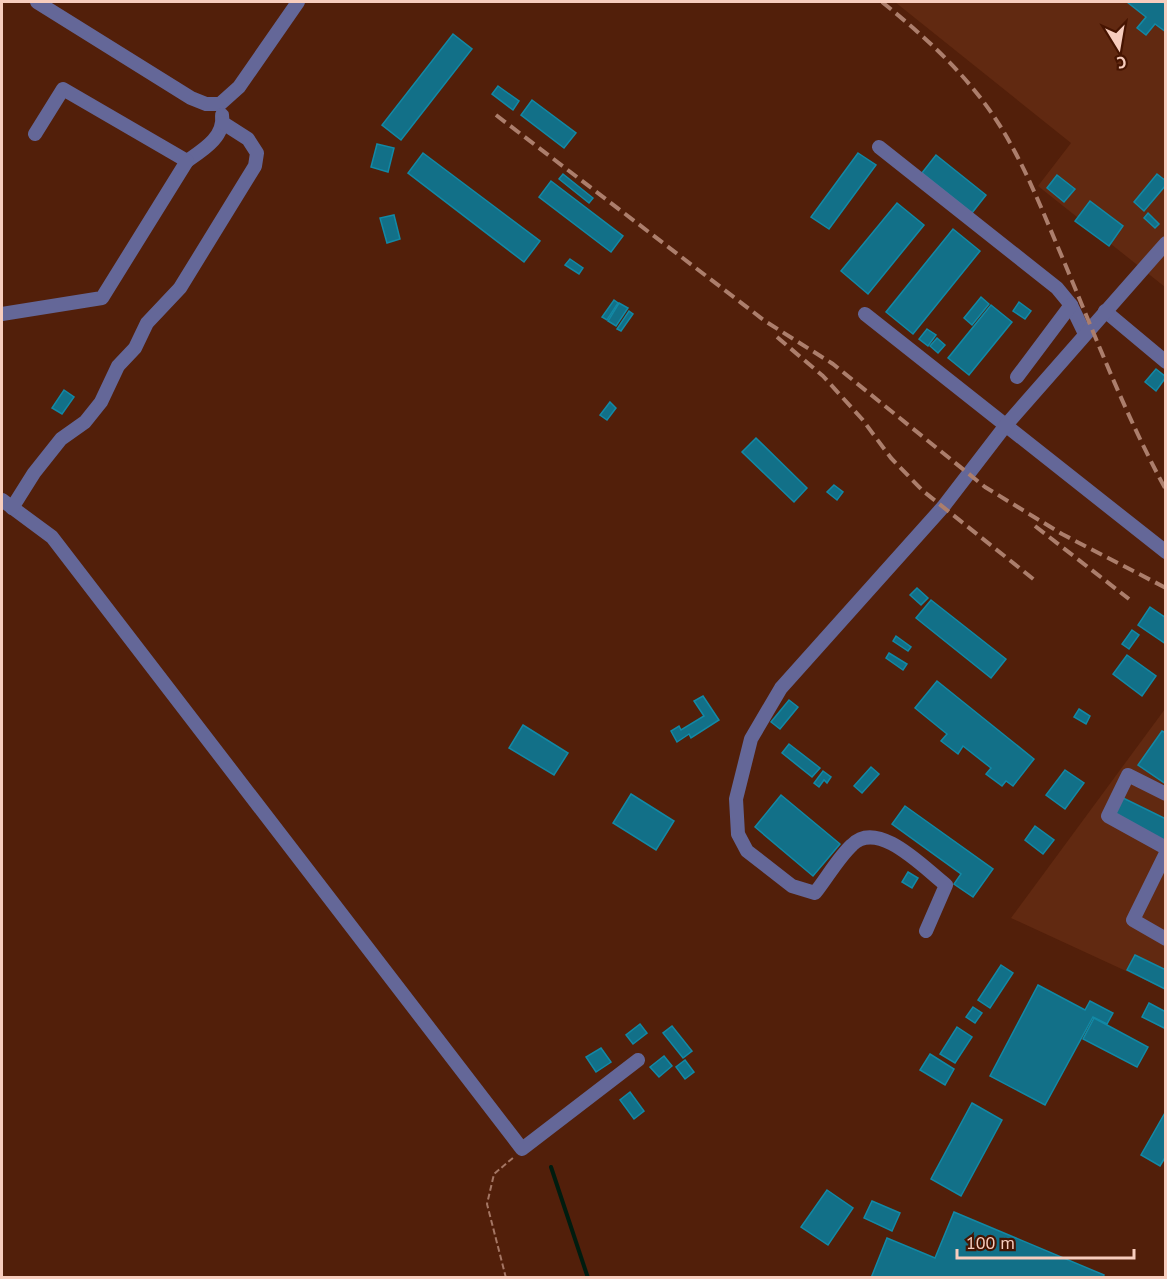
<svg xmlns="http://www.w3.org/2000/svg" width="1167" height="1279" viewBox="0 0 1167 1279" font-family="'PT Sans',sans-serif">
	<rect width="100%" height="100%" fill="#521f0a"/>
	<g fill="#612911">
		<polygon points="895,2 1165,2 1165,287 1038,186 1071,143"/>
		<polygon points="1165,709 1165,989 1011,918"/>
	</g>
	<g fill="none" stroke-linecap="round" stroke-linejoin="round">
		<polyline stroke="#001c0f" stroke-width="4" points="551,1167 588,1278"/>
	</g>
	<g fill="#127088" stroke="#1289a6" stroke-width="1.5">
		<polygon points="1127,2 1162,2 1166,4 1166,32 1155,24 1146,35 1137,28 1146,17"/>
		<polygon points="453,34 472,49 401,140 382,125"/>
		<polygon points="498,86 519,101 513,110 492,94"/>
		<polygon points="532,100 576,133 564,148 521,115"/>
		<polygon points="377,144 394,148 388,172 371,167"/>
		<polygon points="423,153 540,241 524,262 408,173"/>
		<polygon points="858,153 876,165 829,229 811,217"/>
		<polygon points="936,155 986,195 972,213 922,173"/>
		<polygon points="563,174 593,198 589,203 559,179"/>
		<polygon points="1157,174 1166,181 1166,185 1144,211 1134,202"/>
		<polygon points="1057,175 1075,189 1064,202 1047,188"/>
		<polygon points="551,181 623,236 611,252 539,197"/>
		<polygon points="1090,201 1123,226 1109,246 1075,221"/>
		<polygon points="897,203 924,225 868,294 841,271"/>
		<polygon points="1148,213 1159,224 1155,228 1144,218"/>
		<polygon points="394,215 400,239 387,243 380,218"/>
		<polygon points="953,229 980,251 913,334 886,312"/>
		<polygon points="570,259 583,268 579,274 565,265"/>
		<polygon points="981,297 989,304 972,325 964,318"/>
		<polygon points="614,300 618,303 607,320 602,317"/>
		<polygon points="1019,302 1031,311 1025,319 1013,311"/>
		<polygon points="619,303 628,308 616,326 608,321"/>
		<polygon points="991,305 1012,322 969,375 948,358"/>
		<polygon points="629,311 633,314 621,331 617,329"/>
		<polygon points="927,329 936,335 928,346 919,339"/>
		<polygon points="937,338 945,345 938,353 930,346"/>
		<polygon points="1156,369 1166,377 1156,391 1145,382"/>
		<polygon points="64,390 74,397 62,414 52,408"/>
		<polygon points="610,402 616,408 607,420 600,415"/>
		<polygon points="756,438 807,488 794,502 742,452"/>
		<polygon points="834,485 843,492 837,500 827,492"/>
		<polygon points="917,588 928,598 921,605 910,595"/>
		<polygon points="931,600 1006,659 991,678 916,618"/>
		<polygon points="1150,607 1166,618 1166,644 1138,625"/>
		<polygon points="1132,630 1139,635 1129,649 1122,644"/>
		<polygon points="896,636 911,647 908,651 893,641"/>
		<polygon points="889,653 907,664 903,670 886,658"/>
		<polygon points="1127,655 1156,676 1142,696 1113,674"/>
		<polygon points="937,681 1034,759 1013,786 1006,781 1002,786 986,774 991,768 963,746 958,754 941,741 947,734 915,708"/>
		<polygon points="703,696 719,720 691,738 689,734 677,742 671,731 679,726 681,730 704,716 694,701"/>
		<polygon points="789,700 798,707 780,729 771,722"/>
		<polygon points="1079,709 1090,716 1086,724 1074,717"/>
		<polygon points="523,725 568,753 554,775 509,748"/>
		<polygon points="1162,731 1166,733 1166,784 1138,765"/>
		<polygon points="789,744 820,768 812,777 782,753"/>
		<polygon points="871,767 879,774 862,793 854,786"/>
		<polygon points="1065,770 1084,783 1065,809 1046,795"/>
		<polygon points="823,771 831,777 827,783 824,780 819,787 814,783"/>
		<polygon points="631,794 674,821 656,850 613,823"/>
		<polygon points="781,795 840,844 813,876 755,827"/>
		<polygon points="1119,796 1166,819 1166,844 1110,817"/>
		<polygon points="905,806 993,869 973,897 954,884 961,874 892,824"/>
		<polygon points="1035,826 1054,840 1043,854 1025,840"/>
		<polygon points="908,872 918,878 912,888 902,882"/>
		<polygon points="1135,955 1166,970 1165,989 1127,970"/>
		<polygon points="1001,965 1013,973 990,1008 978,1000"/>
		<polygon points="1038,985 1085,1010 1090,1001 1113,1013 1107,1024 1093,1017 1045,1105 990,1076"/>
		<polygon points="1149,1003 1166,1012 1166,1029 1142,1017"/>
		<polygon points="973,1007 982,1013 975,1023 966,1017"/>
		<polygon points="1094,1018 1148,1047 1137,1067 1083,1039"/>
		<polygon points="640,1024 647,1033 633,1044 626,1035"/>
		<polygon points="672,1026 692,1051 683,1058 663,1033"/>
		<polygon points="957,1027 972,1037 955,1063 940,1054"/>
		<polygon points="601,1048 611,1062 596,1072 586,1057"/>
		<polygon points="930,1054 954,1069 945,1085 920,1070"/>
		<polygon points="664,1056 672,1066 659,1077 650,1067"/>
		<polygon points="685,1060 694,1072 685,1079 676,1067"/>
		<polygon points="630,1092 644,1111 634,1119 620,1100"/>
		<polygon points="972,1103 1002,1120 961,1196 931,1179"/>
		<polygon points="1166,1111 1166,1156 1160,1166 1141,1155"/>
		<polygon points="827,1190 853,1208 828,1245 801,1227"/>
		<polygon points="872,1201 900,1213 892,1231 864,1218"/>
		<polygon points="954,1212 1104,1275 1103,1278 871,1278 887,1238 935,1258"/>
	</g>
	<g fill="none" stroke-linecap="round" stroke-linejoin="round">
		<polyline stroke="#a47664" stroke-width="2" stroke-dasharray="6 3" stroke-linecap="butt" points="506,1278 487,1204 494,1174 514,1157"/>
		<g stroke="#646798" stroke-width="14">
			<polyline points="37,2 191,98 206,104 220,104 239,87 298,2"/>
			<polyline points="879,147 1057,288 1071,305 1085,334"/>
			<path d="M 187,161 C 203,150 225,137 222,115"/>
			<polyline points="1105,311 1166,362"/>
			<polyline points="2,314 102,298 187,161 63,89 35,134"/>
			<polyline points="865,314 1166,552"/>
			<polyline points="1017,377 1071,305"/>
			<polyline points="2,500 52,537 522,1149 638,1060"/>
			<polyline points="12,508 34,473 61,439 85,422 101,402 118,366 135,348 147,323 180,288 255,166 257,153 248,139 223,123"/>
			<polyline points="1166,794 1128,775 1108,816 1166,848"/>
			<polyline points="1166,853 1133,920 1166,939"/>
			<path d="M 926,931 L 946,885 C 925,869 878,818 852,845 C 838,858 827,878 815,893 L 792,886 L 747,851 L 738,834 L 736,799 L 751,739 L 781,688 L 943,507 L 1006,425 L 1166,243"/>
		</g>
		<g stroke="#ac7e6c" stroke-width="4" stroke-dasharray="12 6" stroke-linecap="butt">
			<path d="M 882,2 C 923,35 962,70 993,115 C 1020,155 1038,200 1057,245 C 1092,327 1123,411 1166,490"/>
			<polyline points="496,115 765,321 833,364 985,487 1062,534 1166,588"/>
			<polyline points="777,337 823,376 862,419 891,458 923,491 1037,582"/>
			<polyline points="1035,526 1129,599"/>
		</g>
	</g>
	<rect width="1167" height="1279" fill="none" stroke="#f7cdbe" stroke-width="6"/>
	<g transform="translate(1119 48) rotate(169)" stroke="#461401" stroke-width="4.5" paint-order="stroke">
	<path d="M0-4.5L10 22L0 15L-10 22Z" fill="#f7cdbe"/>
	<text y="-9" font-size="16" font-weight="bold" text-anchor="middle" fill="#f7cdbe">С</text>
	</g>
	<path d="M957 1249v9h177v-9" fill="none" stroke="#f7cdbe" stroke-width="3"/>
	<text x="966" y="1249" font-size="18" fill="#f7cdbe" stroke="#461401" stroke-width="4.5" paint-order="stroke">100 m</text>
</svg>
